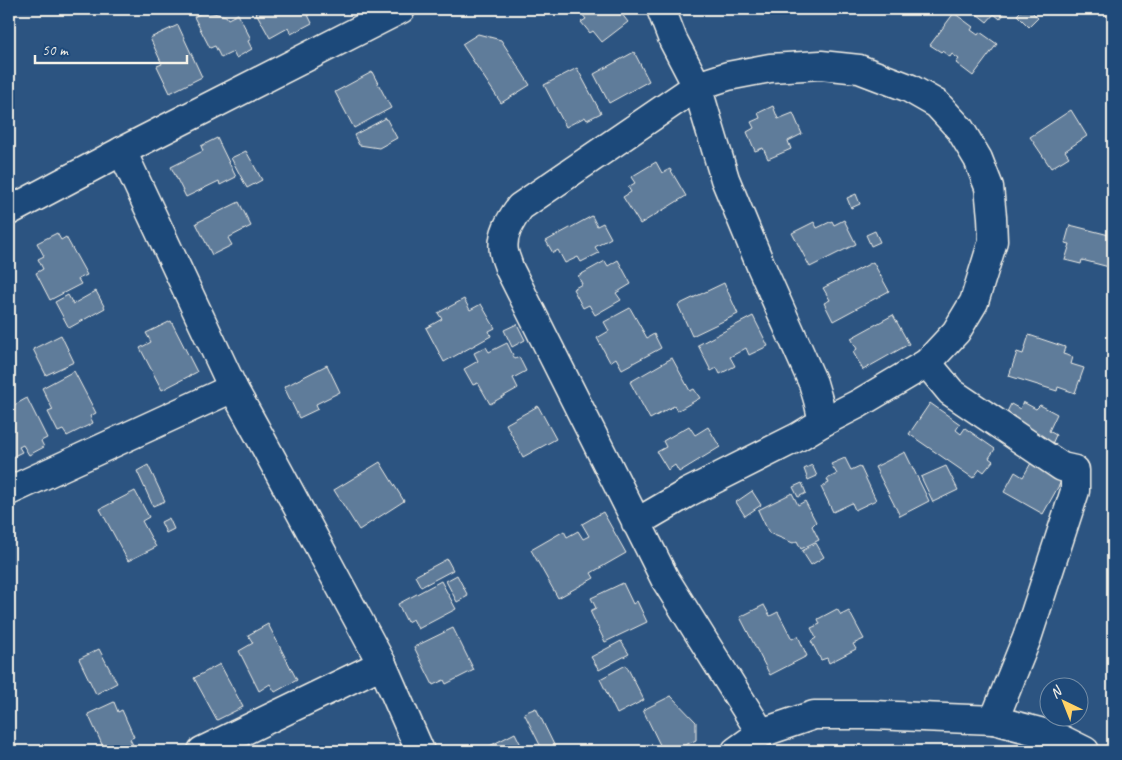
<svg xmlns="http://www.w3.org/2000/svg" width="1122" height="760" viewBox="0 0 1122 760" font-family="Caveat,sans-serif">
	<rect width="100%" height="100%" fill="#2c5481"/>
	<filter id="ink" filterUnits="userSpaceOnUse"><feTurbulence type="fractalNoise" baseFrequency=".02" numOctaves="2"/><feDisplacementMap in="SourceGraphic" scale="10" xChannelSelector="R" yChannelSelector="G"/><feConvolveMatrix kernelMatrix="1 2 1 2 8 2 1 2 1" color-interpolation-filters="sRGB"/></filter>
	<g filter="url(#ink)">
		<g fill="#5e7b9a" stroke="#f4f1e8">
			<polygon points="254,9 305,9 312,23 291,34 288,28 270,38"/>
			<polygon points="578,9 618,9 628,22 602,42 593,31 590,33 581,22 586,19"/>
			<polygon points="973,9 1008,9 1000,19 994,14 987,22 972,10"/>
			<polygon points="1023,9 1029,9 1038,18 1029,27 1017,15"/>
			<polygon points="205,11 226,16 228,19 238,14 251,39 248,41 252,49 236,58 233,52 221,58 215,46 210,48 194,17"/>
			<polygon points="954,13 973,27 971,30 978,35 980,32 997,44 973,76 956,63 959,59 952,54 950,57 942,51 941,52 930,45"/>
			<polygon points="178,25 202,77 170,93 157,66 162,64 150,38"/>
			<polygon points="478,34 501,40 530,85 501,103 462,44"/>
			<polygon points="634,52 649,81 609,103 594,74"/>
			<polygon points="577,68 601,113 587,120 585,117 566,127 544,85"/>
			<polygon points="372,72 391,108 354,128 335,92"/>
			<polygon points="773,106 778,119 793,113 802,134 788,141 791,149 768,159 763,148 755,151 747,132 754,128 751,122 760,118 758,113"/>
			<polygon points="1071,110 1087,136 1065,151 1069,157 1051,168 1030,137"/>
			<polygon points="386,118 397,138 379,148 359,145 354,135"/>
			<polygon points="217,138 236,177 220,185 219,181 186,197 171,167 203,151 201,146"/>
			<polygon points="246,151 262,180 247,188 231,158"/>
			<polygon points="656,162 662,173 670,169 686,196 640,224 623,197 631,192 628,187 635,183 631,177"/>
			<polygon points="856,194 860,204 851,208 847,198"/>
			<polygon points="239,202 251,226 228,238 232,245 212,255 196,223"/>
			<polygon points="592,216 597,226 603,223 611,238 595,247 599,253 581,262 578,257 565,263 558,250 553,253 546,241"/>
			<polygon points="844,220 856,244 810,267 792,233 814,222 817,228 832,221 834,225"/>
			<polygon points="1070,225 1113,236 1113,268 1082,260 1081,264 1065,260 1070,244 1065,243"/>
			<polygon points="875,231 880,242 871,246 866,235"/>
			<polygon points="57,233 61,240 66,237 87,275 78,279 81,284 50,300 36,273 43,269 38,259 44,256 37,243"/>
			<polygon points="618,260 631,284 616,293 621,300 595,315 589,305 583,308 573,289 582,284 578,276 605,261 608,266"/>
			<polygon points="873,262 889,291 833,321 824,303 830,300 823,288"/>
			<polygon points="724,283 738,314 692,336 678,305"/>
			<polygon points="96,291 105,308 69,328 55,302 68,295 73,304"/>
			<polygon points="464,299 470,310 481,304 495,328 489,331 491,336 444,362 426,328 442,319 438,313"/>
			<polygon points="630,308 647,338 654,334 661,348 622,369 616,358 610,362 597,338 609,331 604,322"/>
			<polygon points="893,315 909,344 863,370 853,352 857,349 851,338"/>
			<polygon points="753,316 768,346 749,355 746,348 730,357 735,366 720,374 717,368 711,371 698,345"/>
			<polygon points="171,321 197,372 162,390 140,348 151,342 146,333"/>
			<polygon points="517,324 525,340 512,347 504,330"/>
			<polygon points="61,335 74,362 46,375 33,349"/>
			<polygon points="1029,335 1065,347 1063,354 1073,357 1071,364 1084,368 1075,393 1058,387 1057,391 1009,376 1017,352 1023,354"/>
			<polygon points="507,343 515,359 519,357 526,371 513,378 518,388 490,404 478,383 473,385 464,369 478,361 474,353 486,347 489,352"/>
			<polygon points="672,358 690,391 694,389 700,398 677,411 674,406 650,419 630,382"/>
			<polygon points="327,365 340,392 316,404 318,409 299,418 284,387"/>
			<polygon points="74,371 96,413 90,416 93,423 67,436 63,430 58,432 48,412 53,410 42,388"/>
			<polygon points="27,398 47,438 41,441 44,447 29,455 23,445 19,447 22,452 10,458 9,456 9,408"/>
			<polygon points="1023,402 1036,409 1040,405 1057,414 1049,431 1056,435 1052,444 1003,420 1011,404 1020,409"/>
			<polygon points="930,403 960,424 956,430 961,434 965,428 995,449 989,458 993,461 984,472 980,469 973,478 909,434"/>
			<polygon points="538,406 556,439 523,457 506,424"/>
			<polygon points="689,426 695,435 708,427 720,447 679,472 675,465 668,470 657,452 666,447 663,441"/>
			<polygon points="905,452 929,501 900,516 875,467"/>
			<polygon points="845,458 851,470 860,466 876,500 855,510 852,503 833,512 821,487 829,483 827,479 837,474 831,464"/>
			<polygon points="380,462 404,501 359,530 334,490"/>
			<polygon points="1031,463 1062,480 1043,514 1004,492 1015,472 1023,477"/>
			<polygon points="148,465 165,501 153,506 137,471"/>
			<polygon points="812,465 817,476 808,480 804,469"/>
			<polygon points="946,466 958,490 933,502 921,477"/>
			<polygon points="802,483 806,493 798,497 793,487"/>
			<polygon points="135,491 149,517 142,521 156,547 128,561 100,509"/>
			<polygon points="752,491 761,505 745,516 736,502"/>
			<polygon points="792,493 798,505 805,501 816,522 812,526 819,540 801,549 797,541 793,543 769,533 758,510"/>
			<polygon points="603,512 626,553 591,573 594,578 558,598 531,550 564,531 567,537 578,531 583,539 589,536 582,524"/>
			<polygon points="169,518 174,529 166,533 161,522"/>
			<polygon points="816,543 824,557 811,565 802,551"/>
			<polygon points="447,559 453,570 421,587 415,576"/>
			<polygon points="457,575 468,596 457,602 446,581"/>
			<polygon points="441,581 456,609 418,629 413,619 407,622 398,604"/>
			<polygon points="623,583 633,604 637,601 647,622 605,642 590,611 596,608 591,598"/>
			<polygon points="764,605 770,616 778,612 792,639 798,636 807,656 770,675 740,617"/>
			<polygon points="837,609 841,615 849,611 864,639 853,644 856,649 829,663 827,658 821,660 811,641 816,638 811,628 820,624 818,619"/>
			<polygon points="268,624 297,680 275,692 270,684 259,691 239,651 253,643 248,635"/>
			<polygon points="453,628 474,670 446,684 444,680 433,685 414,647"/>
			<polygon points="621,641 629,654 599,670 591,657"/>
			<polygon points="99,649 117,683 96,694 79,659"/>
			<polygon points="220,664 243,707 217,720 194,678"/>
			<polygon points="626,665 644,700 617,714 600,679"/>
			<polygon points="671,696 696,722 696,740 673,751 663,751 643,710"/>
			<polygon points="114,702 118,712 122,710 134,737 130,739 136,751 105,751 88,714"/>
			<polygon points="536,708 557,751 543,751 524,713"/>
			<polygon points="515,733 524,751 480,751"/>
			<polygon points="9,735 17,751 9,751"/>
		</g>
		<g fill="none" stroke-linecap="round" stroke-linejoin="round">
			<g stroke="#f4f1e8" stroke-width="31">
				<g id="minor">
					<polyline points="661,9 673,40 697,86 725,179 761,266 813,383 818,400 823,422"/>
					<polyline points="122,151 233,388 260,437 382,664 420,751"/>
					<polyline points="9,211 122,151 401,9"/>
					<polyline points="927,363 951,392 1062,467 1075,470 1075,491 1027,638 994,720"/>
					<polyline points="9,491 233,388"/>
					<path d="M 636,523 L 689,492 L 798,437 L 823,422 L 858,404 L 927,363 L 956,332 L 974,302 L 993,241 L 992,217 L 989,187 L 978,159 L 960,129 L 937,104 L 909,88 L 859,69 L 821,65 L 770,68 L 728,76 L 697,86 L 520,207 C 510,221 501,235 504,252 C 505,258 508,263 509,268 L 665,579 L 761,733"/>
					<polyline points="202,751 382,664"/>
					<polyline points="736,751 761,733 814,715 873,715 994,720 1055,736 1085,751"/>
				</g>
			</g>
			<use href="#minor" stroke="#1f4a7a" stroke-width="28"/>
		</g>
	</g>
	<rect width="1122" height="760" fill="none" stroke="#1f4a7a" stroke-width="30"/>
	<rect x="15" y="15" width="1092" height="730" fill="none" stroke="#f4f1e8" stroke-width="2" filter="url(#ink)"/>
	<g transform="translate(1064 702) rotate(317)"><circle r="24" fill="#1f4a7a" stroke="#748da6"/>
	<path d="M0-4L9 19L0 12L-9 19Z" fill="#ffd166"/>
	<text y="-8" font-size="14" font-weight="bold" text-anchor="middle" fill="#f4f1e8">N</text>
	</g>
	<path d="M35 55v8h152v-8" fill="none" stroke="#f4f1e8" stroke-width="2.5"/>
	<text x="42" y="55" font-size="15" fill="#f4f1e8" stroke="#1f4a7a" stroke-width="4" paint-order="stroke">50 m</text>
</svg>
